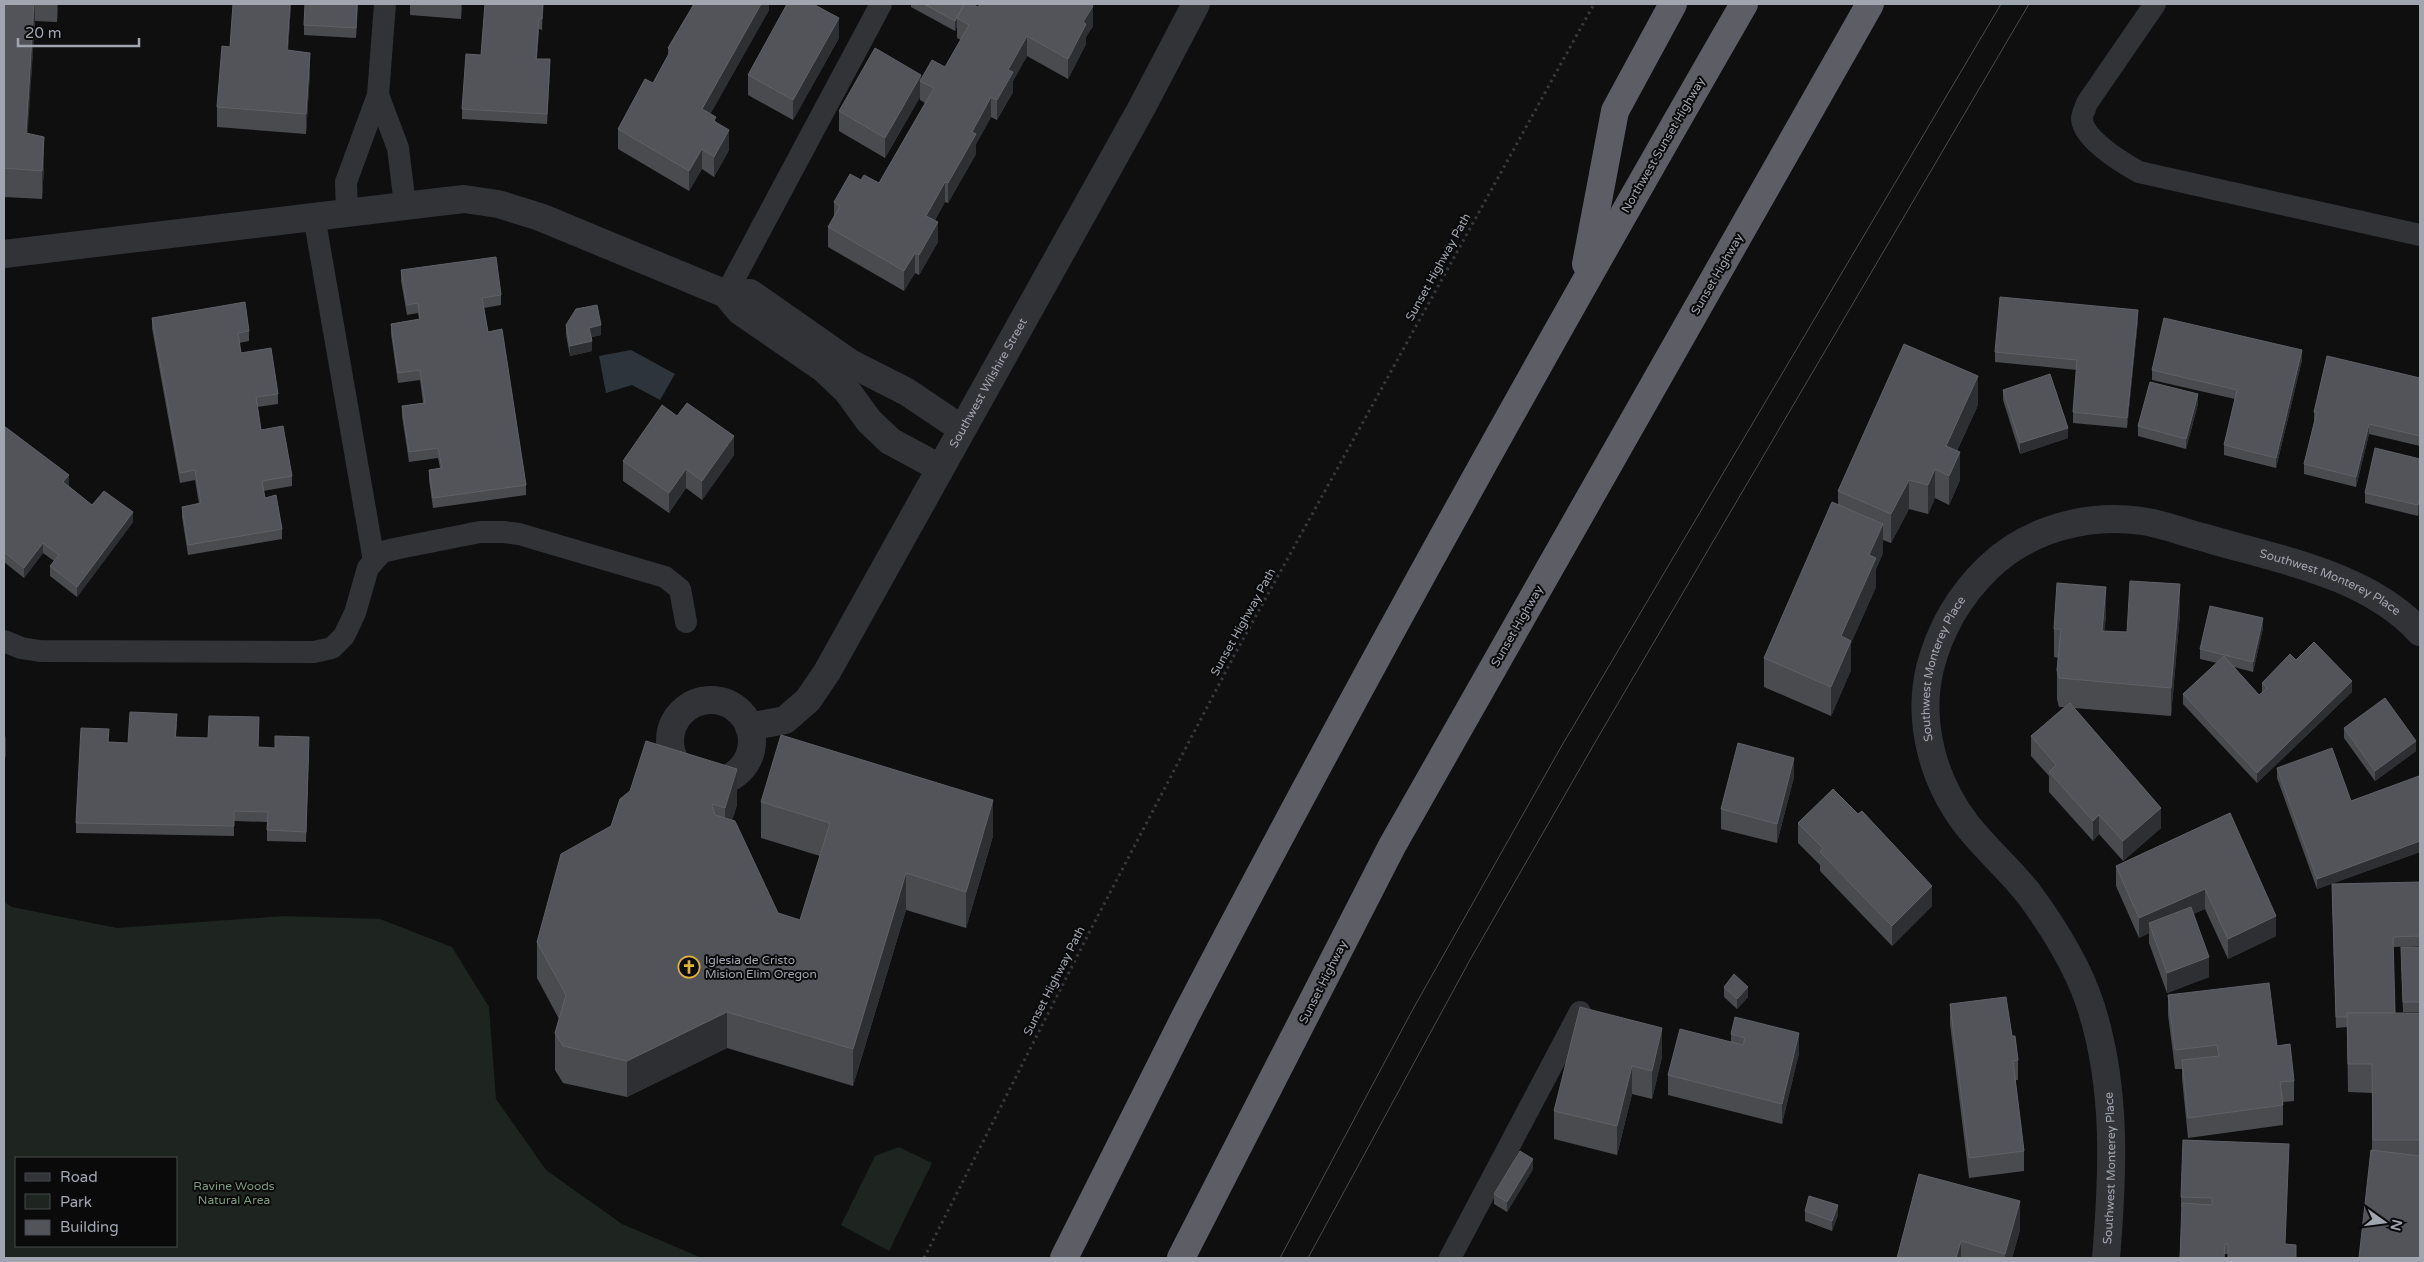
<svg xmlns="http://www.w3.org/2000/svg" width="2424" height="1262" viewBox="0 0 2424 1262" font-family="'Varela Round',sans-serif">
	<rect width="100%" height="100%" fill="#0f0f10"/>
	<g fill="#1e241f" fill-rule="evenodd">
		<path d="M 4,902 L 12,907 L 117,928 L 284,916 L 380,919 L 452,947 L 489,1007 L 496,1099 L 546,1170 L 622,1224 L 702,1258 L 4,1258 ZM 16,1158 L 176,1158 L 176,1246 L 16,1246 Z"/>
		<polygon points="899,1147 932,1163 889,1251 841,1225 875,1156"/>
	</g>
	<polygon fill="#2e343b" points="631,350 675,374 660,400 632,385 606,393 599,356"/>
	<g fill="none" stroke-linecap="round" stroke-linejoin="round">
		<polyline stroke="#38393d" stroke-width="3" stroke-dasharray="2.5 4" stroke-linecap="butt" points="924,1258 1091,929 1236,652 1594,4"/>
		<g stroke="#323337" stroke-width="22">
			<path d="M 2155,4 L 2087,103 C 2086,107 2082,114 2082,118 C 2082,139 2123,163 2139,172 L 2420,235"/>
			<polyline points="378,95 398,148 405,205"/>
			<polyline points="347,212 346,182 378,95 385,4"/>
			<polyline points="314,216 374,561"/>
			<polyline points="726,294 881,4"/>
			<polyline points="4,641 21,648 40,651 314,652 332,648 344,636 355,613 368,568 382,552 399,548 480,532 504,532 519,534 665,577 680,589 686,622"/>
			<polyline points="1450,1258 1580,1012"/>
		</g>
		<g stroke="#323337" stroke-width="28">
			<polyline points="4,254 438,202 464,199 498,204 540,217 726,294 750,293 850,363 907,392 962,429"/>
			<polyline points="726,294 740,311 824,369 848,392 869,421 890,441 940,468"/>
			<circle cx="711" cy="741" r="41"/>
			<path id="s1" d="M 749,727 L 785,720 L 808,700 L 827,672 L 1141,109 L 1196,4"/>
			<path id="s2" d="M 2106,1258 C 2113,1174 2117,1089 2091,1007 C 2078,966 2054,928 2029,894 C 2010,870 1986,849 1967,825 C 1933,781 1917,722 1930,668 C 1940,629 1959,596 1988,568 C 2028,529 2088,513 2142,521 C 2163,524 2182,532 2202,537 C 2275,559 2366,573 2420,632"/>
		</g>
		<g stroke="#5d5e65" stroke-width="28">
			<polyline points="1586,264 1615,111 1673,4"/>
			<path d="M 1064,1258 C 1105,1177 1145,1095 1186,1015 C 1364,673 1552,337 1744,4"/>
			<polyline points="1181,1258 1392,846 1870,4"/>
		</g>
		<g stroke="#4b4c51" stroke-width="1">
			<polyline points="1280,1258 1413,1009 1561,747 2001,4"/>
			<polyline points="1308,1258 1471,958 1597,739 2029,4"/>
		</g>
	</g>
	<g fill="#4a4b4f">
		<polygon points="4,4 58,4 57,22 35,21 27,133 44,166 42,199 4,197"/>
		<polygon points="233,4 291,4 288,50 310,73 306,134 217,127 217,107 230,47"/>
		<polygon points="358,4 356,38 304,35 304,25"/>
		<polygon points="410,4 462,4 461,19 410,15"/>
		<polygon points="485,4 543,4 542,30 539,29 537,59 550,69 547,124 462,119 462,109 481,55"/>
		<polygon points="769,4 769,10 710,114 716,122 729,150 714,177 702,169 689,191 618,149 618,129 653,83 668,55 668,48"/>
		<polygon points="911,4 972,4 978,7 1093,26 1086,37 1086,44 1068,79 1027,56 1013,81 1013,92 997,120 991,117 976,144 976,154 948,203 945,202 935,220 938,242 919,275 915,273 904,291 828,247 828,227 834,217 834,202 861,180 879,183 925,103 920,100 920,97 885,158 839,131 839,111 921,78 945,67 961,40 957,38 957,26 955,31 911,7"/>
		<polygon points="839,38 793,120 748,95 748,75"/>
		<polygon points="401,270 501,295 501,305 484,308 488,332 526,485 526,495 433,508 429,480 429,470 440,468 438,458 409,462 402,416 402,406 423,403 420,380 398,383 391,334 391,324 419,319 418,313 407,315 401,281"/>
		<polygon points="152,318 249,331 249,341 239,343 241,353 278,394 278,404 257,407 261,430 292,476 292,486 263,491 265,498 282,529 282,539 188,555 182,517 182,507 199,504 195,480 180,483 152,328"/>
		<polygon points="2138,320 2127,428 2073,423 2073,412 2077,370 1995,362 1995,352"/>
		<polygon points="566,325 601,335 592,337 592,351 570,356 566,335"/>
		<polygon points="2302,360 2276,468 2224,455 2224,445 2235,399 2152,380 2152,370"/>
		<polygon points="2420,378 2420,446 2369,434 2356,487 2304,474 2304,464 2314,422 2314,412"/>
		<polygon points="2003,390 2068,438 2020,454 2003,400"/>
		<polygon points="2198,404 2186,449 2138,436 2138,426"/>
		<polygon points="1978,405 1957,451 1960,480 1949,505 1935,498 1928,514 1909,509 1891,543 1883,540 1883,553 1876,569 1876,587 1851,643 1851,670 1831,716 1764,687 1764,658 1838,504 1838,491"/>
		<polygon points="4,426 69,485 69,486 92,505 133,522 77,597 50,576 50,566 54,561 43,553 24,578 4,562"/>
		<polygon points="734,455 702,500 686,488 669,513 623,481 623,461"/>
		<polygon points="2420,459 2420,506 2418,516 2365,503 2365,493"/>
		<polygon points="2180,613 2171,716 2074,708 2161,828 2123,861 2099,834 2093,841 2049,792 2049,776 2031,756 2031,736 2064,707 2059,707 2057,699 2057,670 2058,658 2054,657 2054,629 2106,616 2104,631 2127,632"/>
		<polygon points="2263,628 2253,672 2234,667 2259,695 2262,693 2262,683 2296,660 2352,692 2257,783 2183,704 2183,694 2217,663 2200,659 2200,649"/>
		<polygon points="177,724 176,737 208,738 259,727 258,747 275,748 309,747 306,842 267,841 267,822 234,821 234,836 76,833 76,823 109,742 128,743"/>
		<polygon points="2344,728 2416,751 2375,781 2344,738"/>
		<polygon points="2277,768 2351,801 2420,779 2420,852 2317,889 2277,778"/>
		<polygon points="1794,777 1777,843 1721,829 1721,809"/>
		<polygon points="620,799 737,805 732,820 778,913 800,920 820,856 761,838 761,802 993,836 966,928 906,910 853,1086 727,1048 627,1097 563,1083 555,1070 555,1033 559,1019 537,978 537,942 611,826"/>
		<polygon points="2230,813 2276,936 2228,959 2205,909 2193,914 2209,977 2167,993 2149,943 2149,933 2139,938 2116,886 2116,866"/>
		<polygon points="1798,823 1932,906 1892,946 1820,871 1820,865 1798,843"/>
		<polygon points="2420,882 2420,946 2393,947 2395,1013 2420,1013 2420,1258 2372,1150 2372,1093 2348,1092 2347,1027 2336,1028 2332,894"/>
		<polygon points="2420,947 2420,1012 2403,1012 2401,958"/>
		<polygon points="1724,987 1748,997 1737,1009 1724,997"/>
		<polygon points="2168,995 2277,1046 2294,1081 2294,1101 2283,1102 2283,1125 2188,1138 2182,1079 2182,1069 2175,1069 2168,1015"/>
		<polygon points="1950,1004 2012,1036 2018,1060 2018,1080 2015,1080 2024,1151 2024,1171 1969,1178 1950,1024"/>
		<polygon points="1580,1007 1662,1057 1652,1099 1632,1094 1617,1155 1554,1139 1554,1111"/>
		<polygon points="1731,1034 1799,1053 1782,1124 1668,1095 1668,1075 1731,1042"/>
		<polygon points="2289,1154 2228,1254 2225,1254 2182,1207 2181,1207 2181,1197"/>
		<polygon points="1533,1169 1507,1212 1494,1204 1494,1194"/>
		<polygon points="1919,1174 2020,1230 2012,1258 1897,1258"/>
		<polygon points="1805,1211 1838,1215 1832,1231 1805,1221"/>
	</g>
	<g fill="#2e2f32">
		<polygon points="34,4 35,4 35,21 26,161 26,133"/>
		<polygon points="57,4 58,4 57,22"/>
		<polygon points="290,4 291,4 287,70 287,50"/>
		<polygon points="461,4 462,4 461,19"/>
		<polygon points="761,4 769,4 769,10 702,129 702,109"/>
		<polygon points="964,4 957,18 957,26 955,31 955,21"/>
		<polygon points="1093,6 1093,26 1086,37 1086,44 1068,79 1068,59 1083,22"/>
		<polygon points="839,18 839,38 793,120 793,100"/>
		<polygon points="539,19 539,29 536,69 536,59"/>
		<polygon points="1027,36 1027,56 1013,81 1013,92 997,120 997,100 1008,70"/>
		<polygon points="310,53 310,73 306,134 306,114"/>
		<polygon points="550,59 550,69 547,124 547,114"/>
		<polygon points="921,75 921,81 920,81 920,97 885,158 885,138"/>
		<polygon points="991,97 991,117 976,144 976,154 948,203 948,183 972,132"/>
		<polygon points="729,130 729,150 714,177 714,157"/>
		<polygon points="44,137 44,166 42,199 42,171"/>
		<polygon points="702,149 702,169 689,191 689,171"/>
		<polygon points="945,182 945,202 926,235 926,216"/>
		<polygon points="938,222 938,242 919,275 919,255"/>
		<polygon points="915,253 915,273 904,291 904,271"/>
		<polygon points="2138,310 2138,320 2127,428 2127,418"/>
		<polygon points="601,325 601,335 589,338 589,328"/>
		<polygon points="592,341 592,351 570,356 570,346"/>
		<polygon points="2302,350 2302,360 2276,468 2276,458"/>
		<polygon points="1978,376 1978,405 1946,475 1946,446"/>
		<polygon points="2198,394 2198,404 2186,449 2186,439"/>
		<polygon points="2369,424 2369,434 2356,487 2356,477"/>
		<polygon points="2068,428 2068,438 2020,454 2020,443"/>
		<polygon points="734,436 734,455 702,500 702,481"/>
		<polygon points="1960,452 1960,480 1949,505 1949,476"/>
		<polygon points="686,469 686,488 669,513 669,493"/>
		<polygon points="1935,469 1935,498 1928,514 1928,485"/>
		<polygon points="69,475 69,485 63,492 63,482"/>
		<polygon points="1909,480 1909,509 1891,543 1891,514"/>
		<polygon points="2420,496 2420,506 2418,516 2418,505"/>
		<polygon points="133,512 133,522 77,597 77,587"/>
		<polygon points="1883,524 1883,553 1876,569 1876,587 1851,643 1851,670 1831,716 1831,687 1841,636 1869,555"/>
		<polygon points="43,543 43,553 24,578 24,568"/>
		<polygon points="2180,584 2180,613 2171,716 2171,688"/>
		<polygon points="2106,587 2106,616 2102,660 2102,631"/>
		<polygon points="2263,618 2263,628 2253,672 2253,662"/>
		<polygon points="2352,681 2352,692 2257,783 2257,773"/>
		<polygon points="6,736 6,756 4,759 4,739"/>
		<polygon points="2416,741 2416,751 2375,781 2375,771"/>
		<polygon points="1794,758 1794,777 1777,843 1777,824"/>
		<polygon points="737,769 737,805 725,844 725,808"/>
		<polygon points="993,800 993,836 966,928 966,892"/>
		<polygon points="2161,808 2161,828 2123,861 2123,841"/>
		<polygon points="2099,815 2099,834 2093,841 2093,821"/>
		<polygon points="2420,841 2420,852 2317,889 2317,879"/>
		<polygon points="906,873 906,910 853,1086 853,1049"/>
		<polygon points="1932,886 1932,906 1892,946 1892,926"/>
		<polygon points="2205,889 2205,909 2152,932 2149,923 2149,933 2139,938 2139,918"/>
		<polygon points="2276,916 2276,936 2228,959 2228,939"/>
		<polygon points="2209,957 2209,977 2167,993 2167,973"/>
		<polygon points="1748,987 1748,997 1737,1009 1737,999"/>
		<polygon points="727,1012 727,1048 627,1097 627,1061"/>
		<polygon points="1662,1028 1662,1057 1652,1099 1652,1071"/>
		<polygon points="1799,1033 1799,1053 1782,1124 1782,1104"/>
		<polygon points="1632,1066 1632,1094 1617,1155 1617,1126"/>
		<polygon points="1533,1159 1533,1169 1507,1212 1507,1202"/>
		<polygon points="2020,1201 2020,1230 2012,1258 2005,1258 2005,1254"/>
		<polygon points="1838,1205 1838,1215 1832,1231 1832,1221"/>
		<polygon points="1961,1241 1961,1258 1956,1258"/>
	</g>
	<g fill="#53545a" stroke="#5f6167">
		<polygon points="4,4 34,4 26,133 44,137 42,171 4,168"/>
		<polygon points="233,4 290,4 287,50 310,53 306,114 217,107 222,46 230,47"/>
		<polygon points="305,4 357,4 356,28 304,25"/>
		<polygon points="485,4 543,4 542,19 539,19 536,59 550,59 547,114 462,109 466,54 481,55"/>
		<polygon points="694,4 761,4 702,109 716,117 714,121 729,130 714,157 702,149 689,171 618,129 645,79 653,83 671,50 668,48"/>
		<polygon points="787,4 813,4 839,18 793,100 748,75"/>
		<polygon points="924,4 964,4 955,21"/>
		<polygon points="965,4 972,4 978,7 980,4 1089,4 1093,6 1083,22 1086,24 1068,59 1027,36 1008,70 1013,72 997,100 991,97 972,132 976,134 948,183 945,182 926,216 938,222 919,255 915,253 904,271 828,227 840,206 834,202 850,174 861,180 864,175 879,183 934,88 920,81 932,60 945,67 969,25 957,18"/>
		<polygon points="875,48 921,75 885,138 839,111"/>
		<polygon points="496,257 501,295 482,298 488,332 502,329 526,485 433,498 429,470 442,468 438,448 409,452 402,406 425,403 420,370 398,373 391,324 420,319 418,303 407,305 401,270"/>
		<polygon points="2000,297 2138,310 2127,418 2073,412 2077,360 1995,352"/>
		<polygon points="245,302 249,331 238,333 241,353 271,348 278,394 256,397 261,430 283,426 292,476 262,481 265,498 276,495 282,529 188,545 182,507 201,503 195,470 180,473 152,318"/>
		<polygon points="597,305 601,325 589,328 592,341 570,346 566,325 576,309"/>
		<polygon points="2164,318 2302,350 2276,458 2224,445 2237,390 2152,370"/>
		<polygon points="1904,344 1978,376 1946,446 1960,452 1949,476 1935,469 1928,485 1909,480 1891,514 1838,491"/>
		<polygon points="2327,356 2420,378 2420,436 2369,424 2356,477 2304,464 2317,412 2314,412"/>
		<polygon points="2050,374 2068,428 2020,443 2003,390"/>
		<polygon points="2150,382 2198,394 2186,439 2138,426"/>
		<polygon points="687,403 734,436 702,481 686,469 669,493 623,461 662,405 677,416"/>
		<polygon points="4,426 69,475 63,482 92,505 104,491 133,512 77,587 50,566 59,555 43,543 24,568 4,552"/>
		<polygon points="2375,448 2420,459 2420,496 2418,505 2365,493"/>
		<polygon points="1832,502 1883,524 1869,555 1876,558 1841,636 1851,641 1831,687 1764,658"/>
		<polygon points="2130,581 2180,584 2171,688 2059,678 2057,670 2061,629 2054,629 2057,583 2106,587 2102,631 2127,632"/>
		<polygon points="2210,606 2263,618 2253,662 2200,649"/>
		<polygon points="2314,642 2352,681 2257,773 2183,694 2224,656 2259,695 2267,688 2262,683 2290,654 2296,660"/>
		<polygon points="2385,698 2416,741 2375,771 2344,728"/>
		<polygon points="2070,703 2161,808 2123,841 2099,815 2093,821 2049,772 2056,765 2031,736"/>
		<polygon points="130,712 177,714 175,737 208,738 209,716 259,717 258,747 275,748 275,736 309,737 306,832 267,830 268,812 234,811 234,826 76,823 81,728 109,729 108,742 128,743"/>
		<polygon points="781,735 993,800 966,892 906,873 853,1049 727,1012 627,1061 563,1046 555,1033 566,995 537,942 561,854 611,826 620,799 630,791 646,741 737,769 725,808 712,804 715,815 735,821 778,913 800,920 830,823 761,802"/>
		<polygon points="1738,743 1794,758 1777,824 1721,809"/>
		<polygon points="2332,748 2351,801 2419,776 2420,779 2420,841 2317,879 2277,768"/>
		<polygon points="1833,789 1858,814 1862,811 1932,886 1892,926 1820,852 1823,848 1798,823"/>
		<polygon points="2230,813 2276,916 2228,939 2205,889 2139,918 2116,866"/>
		<polygon points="2420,882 2420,936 2393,937 2395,1013 2347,1013 2347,1017 2336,1017 2332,884"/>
		<polygon points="2191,907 2209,957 2167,973 2149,923"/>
		<polygon points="2401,947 2420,947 2420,1002 2403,1002"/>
		<polygon points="1734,974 1748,987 1737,999 1724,987"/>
		<polygon points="2269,983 2277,1046 2290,1044 2294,1081 2280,1082 2283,1105 2188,1118 2182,1060 2219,1056 2217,1045 2175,1050 2168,995"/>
		<polygon points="2006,997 2012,1036 2015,1036 2018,1060 2013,1061 2024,1151 1969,1158 1950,1004"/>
		<polygon points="1580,1007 1662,1028 1652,1071 1632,1066 1617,1126 1554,1111"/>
		<polygon points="2347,1013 2420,1013 2420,1140 2373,1140 2372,1064 2348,1064"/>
		<polygon points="1735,1017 1799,1033 1782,1104 1668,1075 1680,1029 1743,1045 1745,1038 1731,1034"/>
		<polygon points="2183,1140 2289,1144 2285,1244 2296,1245 2296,1258 2228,1258 2228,1244 2225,1244 2224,1258 2180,1258 2182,1203 2212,1205 2212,1198 2181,1197"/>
		<polygon points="2371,1150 2420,1156 2420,1258 2359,1258"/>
		<polygon points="1520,1151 1533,1159 1507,1202 1494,1194"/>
		<polygon points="1919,1174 2020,1201 2005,1254 1961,1241 1956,1258 1897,1258"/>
		<polygon points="1809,1196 1838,1205 1832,1221 1805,1211"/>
	</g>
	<defs>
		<g id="church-ring" transform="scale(1.125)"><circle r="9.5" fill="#0a0a0b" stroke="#deb238" stroke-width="1.5"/><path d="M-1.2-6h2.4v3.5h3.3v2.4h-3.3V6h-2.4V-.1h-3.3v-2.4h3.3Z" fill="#deb238"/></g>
	</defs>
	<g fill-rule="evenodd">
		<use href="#church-ring" x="689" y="967"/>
	</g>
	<g text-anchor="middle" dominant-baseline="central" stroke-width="4" stroke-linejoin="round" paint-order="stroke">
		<g font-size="12" fill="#a1a5b0" stroke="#0a0a0b">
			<text transform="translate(1663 145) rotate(-60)">Northwest Sunset Highway</text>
			<text transform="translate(1438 267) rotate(-61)">Sunset Highway Path</text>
			<text transform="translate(1717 274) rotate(-60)">Sunset Highway</text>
			<text stroke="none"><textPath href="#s1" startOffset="432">Southwest Wilshire Street</textPath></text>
			<text stroke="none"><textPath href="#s2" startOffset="1124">Southwest Monterey Place</textPath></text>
			<text transform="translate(1243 622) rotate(-61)">Sunset Highway Path</text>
			<text transform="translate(1517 626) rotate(-60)">Sunset Highway</text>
			<text stroke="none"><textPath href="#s2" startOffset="644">Southwest Monterey Place</textPath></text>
			<text transform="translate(1054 981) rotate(-63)">Sunset Highway Path</text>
			<text transform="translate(1323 982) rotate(-63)">Sunset Highway</text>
			<text stroke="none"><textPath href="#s2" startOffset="90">Southwest Monterey Place</textPath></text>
		</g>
		<g font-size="12" fill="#a1a5b0" stroke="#0a0a0b" text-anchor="start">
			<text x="705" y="960">Iglesia de Cristo<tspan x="705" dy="14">Mision Elim Oregon</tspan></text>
		</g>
		<g font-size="12" fill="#7a997e" stroke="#0a0a0b">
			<text x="234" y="1186">Ravine Woods<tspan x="234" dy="14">Natural Area</tspan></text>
		</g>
	</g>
	<rect width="2424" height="1262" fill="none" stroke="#a1a5b0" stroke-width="10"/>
	<rect x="15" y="1157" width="162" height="90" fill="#0a0a0b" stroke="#46484d"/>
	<rect x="25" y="1173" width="25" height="8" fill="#323337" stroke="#46484d"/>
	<text x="60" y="1182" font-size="15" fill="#a1a5b0">Road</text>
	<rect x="25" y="1194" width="25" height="15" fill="#1e241f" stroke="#46484d"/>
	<text x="60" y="1207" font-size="15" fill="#a1a5b0">Park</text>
	<rect x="25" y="1220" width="25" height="15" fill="#53545a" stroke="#46484d"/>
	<text x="60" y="1232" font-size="15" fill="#a1a5b0">Building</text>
	<g transform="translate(2384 1222) rotate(104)" stroke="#0a0a0b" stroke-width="4" paint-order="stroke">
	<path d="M0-4L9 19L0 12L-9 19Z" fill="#a1a5b0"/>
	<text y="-8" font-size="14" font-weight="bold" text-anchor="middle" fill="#a1a5b0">N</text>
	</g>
	<path d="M18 38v8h121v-8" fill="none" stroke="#a1a5b0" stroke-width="2.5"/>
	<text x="25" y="38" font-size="15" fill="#a1a5b0" stroke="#0a0a0b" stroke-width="4" paint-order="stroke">20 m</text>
</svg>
